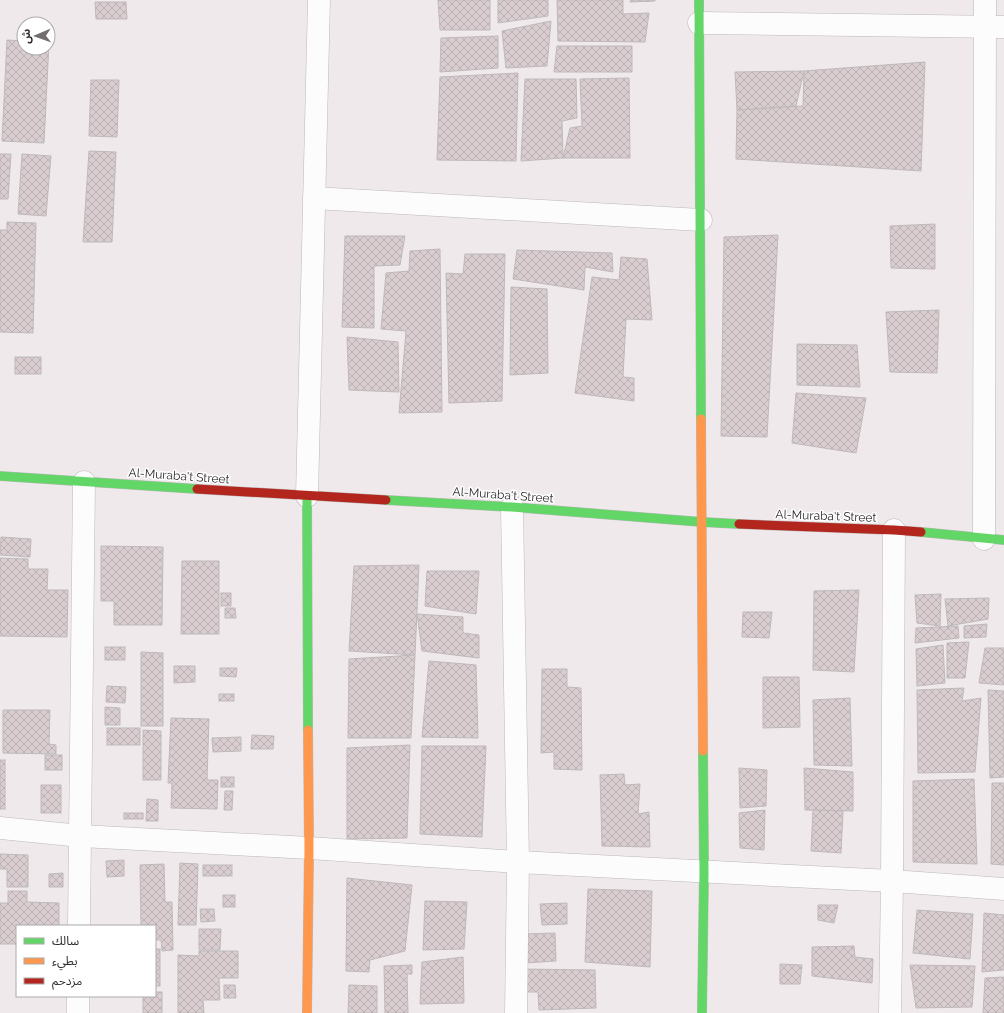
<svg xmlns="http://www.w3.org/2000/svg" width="1004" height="1013" viewBox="0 0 1004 1013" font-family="Raleway,'Noto Sans Arabic',sans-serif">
	<defs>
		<pattern id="building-cross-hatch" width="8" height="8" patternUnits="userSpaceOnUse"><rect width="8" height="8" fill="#dacdd0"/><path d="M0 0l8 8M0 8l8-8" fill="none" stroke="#bbb0b3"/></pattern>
	</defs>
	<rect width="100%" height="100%" fill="#efe9ec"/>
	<g fill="url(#building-cross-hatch)" stroke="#beb9bb">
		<polygon points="438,0 490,0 490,30 440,30"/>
		<polygon points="498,0 548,0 548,16 498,23"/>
		<polygon points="557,0 623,0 623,14 649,13 645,42 558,41"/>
		<polygon points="631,0 655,0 655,1 630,2"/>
		<polygon points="95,2 126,2 127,19 96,19"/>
		<polygon points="551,21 547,66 506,68 502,31"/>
		<polygon points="498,36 498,68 440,72 441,38"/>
		<polygon points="7,40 24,41 24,48 48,48 49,43 44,143 2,141"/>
		<polygon points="557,46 632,46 632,72 554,72"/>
		<polygon points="925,62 921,171 736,159 737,110 803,106 804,71"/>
		<polygon points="804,71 796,106 737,110 735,72"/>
		<polygon points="518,73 516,161 437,160 440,77"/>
		<polygon points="629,78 630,158 563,158 570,128 582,126 580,79"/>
		<polygon points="525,79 576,79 577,118 562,121 563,158 521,161"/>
		<polygon points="91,80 119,80 117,137 89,136"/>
		<polygon points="89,151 116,152 112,242 83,242"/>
		<polygon points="0,154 11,154 8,199 0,199"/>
		<polygon points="22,154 51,156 46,216 18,214"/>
		<polygon points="7,222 36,223 33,333 0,332 0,230 7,230"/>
		<polygon points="935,224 935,269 891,268 890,226"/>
		<polygon points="778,235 767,437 721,436 724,237"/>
		<polygon points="345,236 405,236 400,265 374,266 374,328 342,327"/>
		<polygon points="440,249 442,412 399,413 406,331 381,329 386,273 409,271 410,251"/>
		<polygon points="517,250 612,253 613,272 585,267 584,290 513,279"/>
		<polygon points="465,254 505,254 502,401 449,403 446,273 463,274"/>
		<polygon points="621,257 647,259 652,320 626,319 623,377 634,378 634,401 575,393 592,277 619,280"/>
		<polygon points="511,287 547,289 548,373 510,375"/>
		<polygon points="939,310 937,373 890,372 886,312"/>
		<polygon points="347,337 398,342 399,392 349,390"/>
		<polygon points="797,344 857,345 860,387 797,385"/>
		<rect x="15" y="357" width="26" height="17"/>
		<polygon points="796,393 866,398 856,453 792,443"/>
		<polygon points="1,537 31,539 30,557 0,555"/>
		<polygon points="101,546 163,547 162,625 114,625 114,601 101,601"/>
		<polygon points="0,558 28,559 28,569 48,569 47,590 68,590 67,637 0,636"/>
		<polygon points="182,561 219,561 219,634 181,634"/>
		<polygon points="419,565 415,655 349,651 354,566"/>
		<polygon points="427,571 479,571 476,614 425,606"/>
		<polygon points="859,590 854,672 813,670 814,591"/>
		<rect x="221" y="593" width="10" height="13"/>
		<polygon points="941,594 940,626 917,623 915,595"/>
		<polygon points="989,598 988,619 948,626 945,599"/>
		<polygon points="225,608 235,608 236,618 225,618"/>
		<polygon points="743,612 772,612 769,638 742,637"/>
		<polygon points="417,614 463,617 463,633 479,635 479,658 422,651"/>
		<polygon points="987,624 986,637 964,638 964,626"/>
		<polygon points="958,626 959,638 915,643 916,628"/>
		<polygon points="969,642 965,678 947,678 947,643"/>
		<polygon points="943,645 945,683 917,686 916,649"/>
		<rect x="105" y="647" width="20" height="13"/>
		<polygon points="985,648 1004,648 1004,685 979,683"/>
		<polygon points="141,652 163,653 163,726 141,726"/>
		<polygon points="415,655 411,738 348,738 349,659"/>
		<polygon points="429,661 476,665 478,738 422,737"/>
		<polygon points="174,666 195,666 195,682 174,683"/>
		<polygon points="220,668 237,668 236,677 220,676"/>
		<polygon points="542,669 567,669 567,687 581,688 582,770 554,769 554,752 541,753"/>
		<polygon points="763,677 799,677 800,727 763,728"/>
		<polygon points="107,686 126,687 125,703 106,702"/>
		<polygon points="964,688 962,701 981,698 975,772 918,773 917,690"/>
		<polygon points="988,690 1004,691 1004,777 990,778"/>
		<rect x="219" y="694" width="15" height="7"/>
		<polygon points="850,698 852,766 814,765 813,700"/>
		<polygon points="105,707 120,708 120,725 105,725"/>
		<polygon points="3,710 50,710 49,744 56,745 56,754 3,753"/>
		<polygon points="171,718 209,719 207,780 218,780 217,809 171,808 172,783 168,783"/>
		<rect x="107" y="728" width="33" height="17"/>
		<polygon points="143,730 161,731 161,780 143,780"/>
		<polygon points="252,735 274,736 273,749 251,749"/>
		<polygon points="241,737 241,751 213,752 212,738"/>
		<polygon points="410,745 407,838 347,839 347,748"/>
		<polygon points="422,746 486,746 482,837 420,834"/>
		<rect x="45" y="755" width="17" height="15"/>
		<rect x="0" y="760" width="5" height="49"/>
		<polygon points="739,768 767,770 766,806 740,808"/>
		<polygon points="804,768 853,772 853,811 805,810"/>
		<polygon points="624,774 625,785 640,784 638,814 649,812 650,847 602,846 600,775"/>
		<rect x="221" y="777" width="13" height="10"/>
		<polygon points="974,779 977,864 913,862 913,781"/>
		<polygon points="992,783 1004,783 1004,865 991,864"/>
		<rect x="41" y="785" width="20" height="28"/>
		<polygon points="225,791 233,791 232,810 224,810"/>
		<polygon points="147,799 158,800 158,821 146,821"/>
		<polygon points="765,810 764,850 740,848 739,813"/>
		<polygon points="813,810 843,811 841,853 811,851"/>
		<rect x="124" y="813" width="19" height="6"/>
		<polygon points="0,854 28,855 28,887 7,887 7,869 0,869"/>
		<polygon points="124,860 124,876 107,877 106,861"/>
		<polygon points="180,863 198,864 196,925 178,925"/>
		<polygon points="164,864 165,902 172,902 173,950 162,951 161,940 155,940 155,926 141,926 140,865"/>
		<rect x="203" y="865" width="29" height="11"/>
		<polygon points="63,873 63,887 49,887 49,874"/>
		<polygon points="347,878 412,885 405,951 370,960 369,972 346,971"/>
		<polygon points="588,889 652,891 650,967 585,962"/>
		<polygon points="8,891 27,891 27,902 59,903 59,926 17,926 17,944 0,944 0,903 8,903"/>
		<rect x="223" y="895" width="12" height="12"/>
		<polygon points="425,901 467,902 464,949 423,950"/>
		<polygon points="567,903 567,924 542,925 540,904"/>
		<polygon points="818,905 838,905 834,923 818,920"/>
		<polygon points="200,909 214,909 215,921 201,922"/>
		<polygon points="917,910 973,914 970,959 913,953"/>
		<polygon points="984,913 1004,915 1004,970 982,972"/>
		<polygon points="199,929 221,929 220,950 199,950"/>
		<polygon points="555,933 556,961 525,963 525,934"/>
		<polygon points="854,946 855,957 873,959 872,983 812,976 812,947"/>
		<rect x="155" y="949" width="5" height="37"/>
		<polygon points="199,951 238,951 238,978 219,978 220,1000 203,1000 204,1013 178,1013 178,955 199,956"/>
		<polygon points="463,957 464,1003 420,1004 422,962"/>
		<polygon points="780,964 802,965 800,984 780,984"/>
		<polygon points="412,965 412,974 407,974 408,1013 385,1013 384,966"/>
		<polygon points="910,965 975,966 972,1007 916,1008"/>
		<polygon points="519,969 595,970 596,1008 539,1010 538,992 519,992"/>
		<polygon points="1004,977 1004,1013 983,1013 985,978"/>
		<polygon points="224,985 235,985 236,998 224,998"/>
		<polygon points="349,985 377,986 377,1013 348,1013"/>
		<polygon points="155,992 162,992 162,1013 143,1013 143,996 155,996"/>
	</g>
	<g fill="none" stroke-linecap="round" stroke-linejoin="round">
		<g stroke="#bcb8b9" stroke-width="23">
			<g id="street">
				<polyline points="699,23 1004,27"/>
				<polyline points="314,198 701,220"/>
				<polyline points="307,496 319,0"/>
				<polyline points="512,507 518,862 516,1013"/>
				<polyline points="984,539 985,0"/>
				<polyline points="0,828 81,836 309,848 518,862 892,881 1004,889"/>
				<polyline points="79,926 84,482"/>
				<polyline points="78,1013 78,996"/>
				<polyline points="890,1013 892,881 894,530"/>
			</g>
		</g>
		<g stroke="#bcb8b9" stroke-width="10">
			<g id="fast">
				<polyline points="699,0 701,419"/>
				<polyline points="0,476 197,489"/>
				<polyline points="307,496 308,730"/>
				<polyline points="386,500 512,507 702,522 739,524"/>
				<polyline points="921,532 1004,540"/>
				<polyline points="702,1013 704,872 703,751"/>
			</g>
		</g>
		<g stroke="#bcb8b9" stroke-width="10">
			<g id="slow">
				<polyline points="701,419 703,751"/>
				<polyline points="307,1013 309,848 308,730"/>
			</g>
		</g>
		<g stroke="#bcb8b9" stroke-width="10">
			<g id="jam">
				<polyline points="197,489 386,500"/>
				<polyline points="739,524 894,530 921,532"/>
			</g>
		</g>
		<use href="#street" stroke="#fdfcfc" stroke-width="22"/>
		<use href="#fast" stroke="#63d668" stroke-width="9"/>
		<use href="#slow" stroke="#ff974d" stroke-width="9"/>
		<use href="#jam" stroke="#b3261e" stroke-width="9"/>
	</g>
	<g text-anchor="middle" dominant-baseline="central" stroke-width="3" stroke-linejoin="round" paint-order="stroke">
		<g font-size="12" fill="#2e2a2c" stroke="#fff">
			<text transform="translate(179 476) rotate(4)">Al-Muraba't Street</text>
			<text transform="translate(503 495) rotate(4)">Al-Muraba't Street</text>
			<text transform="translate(826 516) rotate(2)">Al-Muraba't Street</text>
		</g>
	</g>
	<rect x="16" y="925" width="140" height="72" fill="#ffffff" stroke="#abaaab"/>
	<rect x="24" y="938" width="20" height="6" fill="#63d668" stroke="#abaaab"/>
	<text x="52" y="945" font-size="12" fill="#2e2a2c">سالك</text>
	<rect x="24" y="958" width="20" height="6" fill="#ff974d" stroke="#abaaab"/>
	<text x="52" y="965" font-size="12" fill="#2e2a2c">بطيء</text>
	<rect x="24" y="978" width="20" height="6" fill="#b3261e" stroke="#abaaab"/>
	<text x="52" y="985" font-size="12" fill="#2e2a2c">مزدحم</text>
	<g transform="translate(36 36) rotate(268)"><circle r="19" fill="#ffffff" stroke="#abaaab"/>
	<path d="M0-3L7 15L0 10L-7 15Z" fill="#726d6f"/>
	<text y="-6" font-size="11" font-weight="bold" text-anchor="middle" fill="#2e2a2c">ش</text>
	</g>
</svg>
